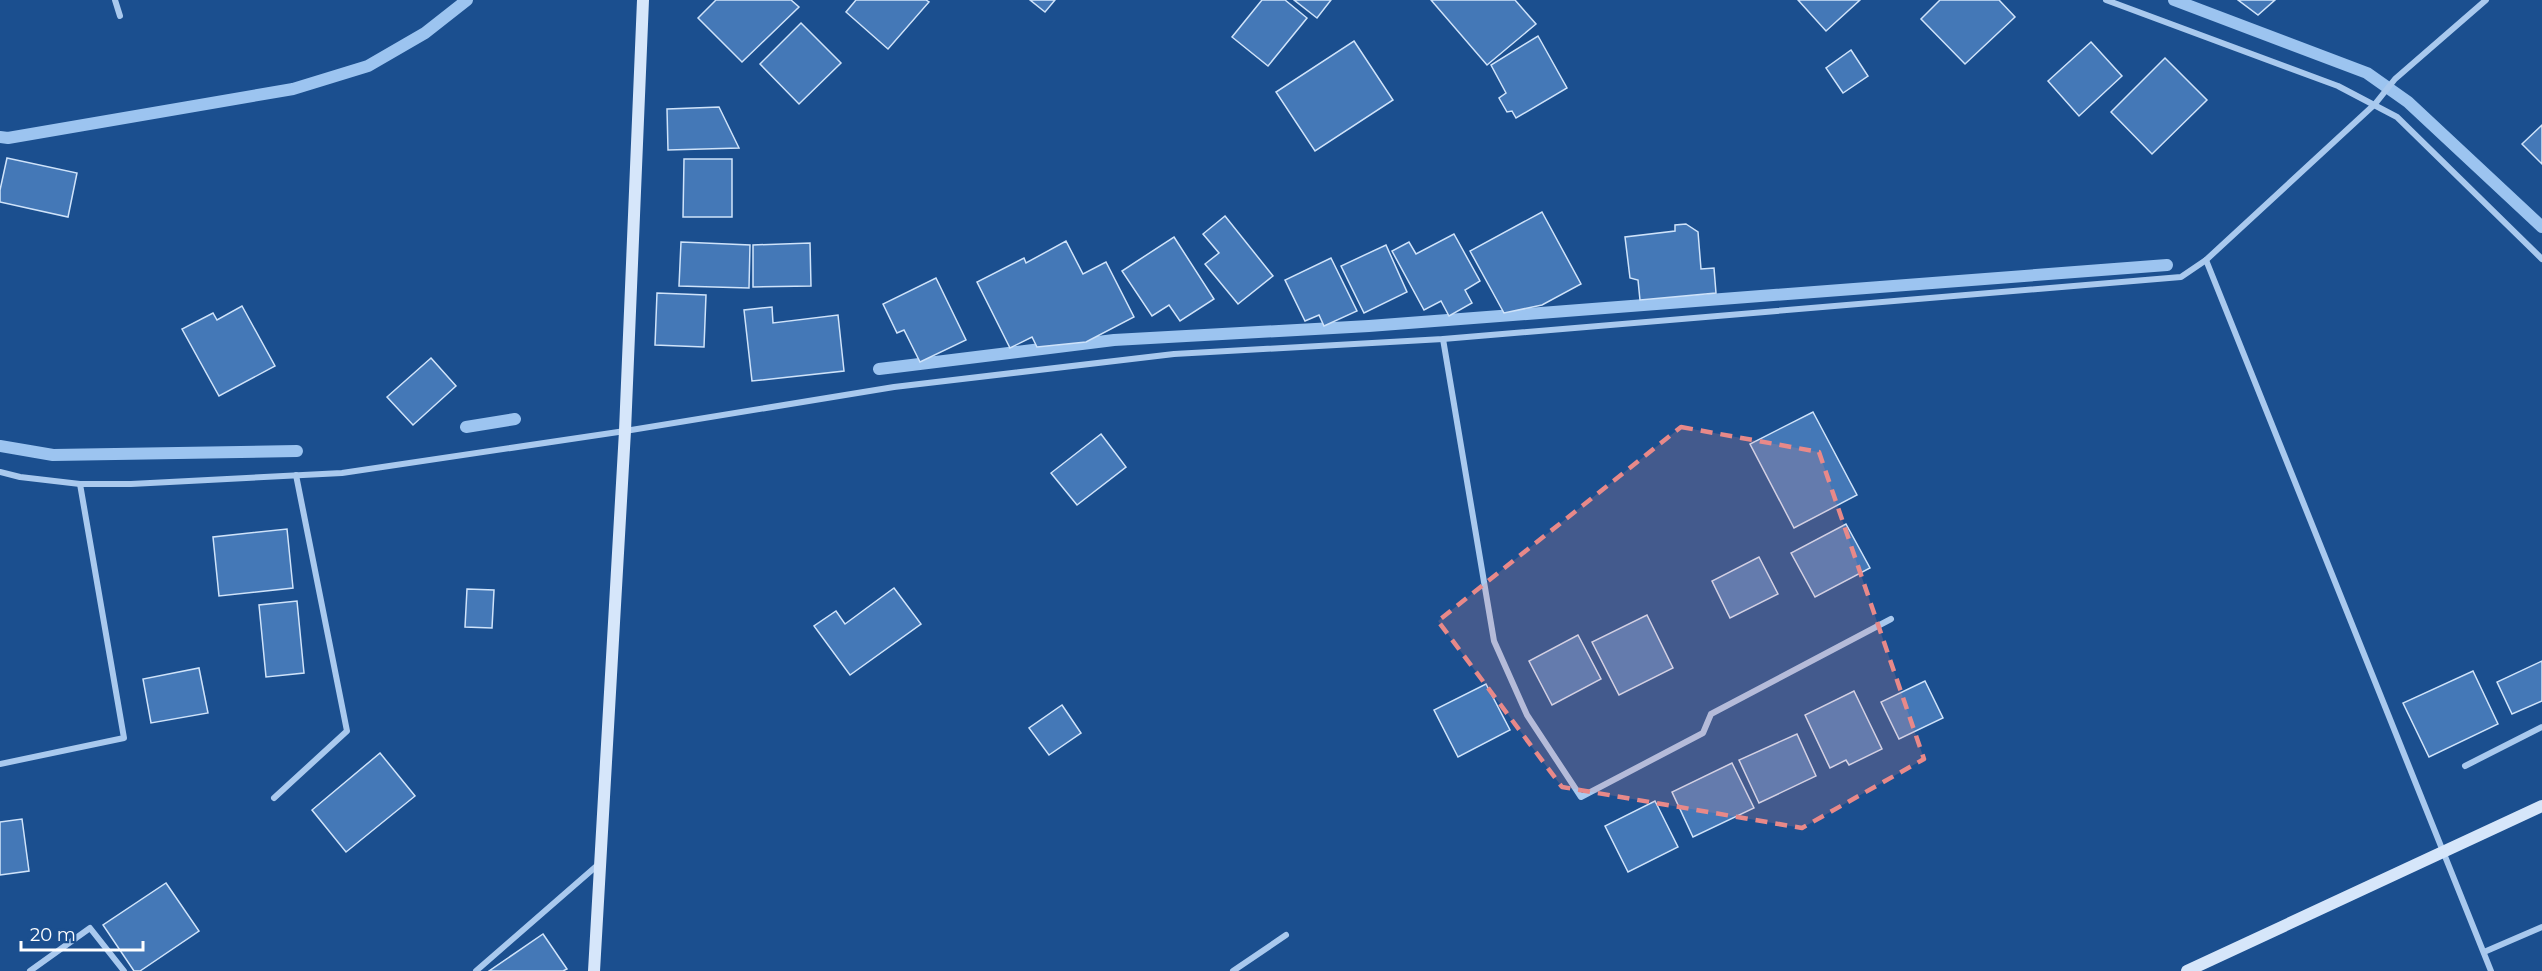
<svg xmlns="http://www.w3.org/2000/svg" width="2542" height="971" viewBox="0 0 2542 971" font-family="Montserrat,sans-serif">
	<rect width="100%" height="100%" fill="#1b4f8f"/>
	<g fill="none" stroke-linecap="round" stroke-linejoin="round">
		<g stroke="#9cc4f0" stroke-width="12">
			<polyline points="2174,0 2367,73 2408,102 2542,227"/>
			<polyline points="0,137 8,138 293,89 368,66 425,33 467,0"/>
			<polyline points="879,369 1114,340 1369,326 2167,265"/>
			<polyline points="466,427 515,419"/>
			<polyline points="0,446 53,455 297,451"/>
		</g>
	</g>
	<g fill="#4478b7" stroke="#cfe3fa" stroke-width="1.5">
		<polygon points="716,0 791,0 799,7 742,62 698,18"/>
		<polygon points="856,0 926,0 929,2 888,49 846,12"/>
		<polygon points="1030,0 1055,0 1045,12"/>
		<polygon points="1262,0 1285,0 1307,18 1268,66 1232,37"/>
		<polygon points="1294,0 1331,0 1317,18"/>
		<polygon points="1431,0 1515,0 1536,24 1487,65"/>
		<polygon points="1798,0 1860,0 1826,31"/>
		<polygon points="1940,0 1999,0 2015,17 1965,64 1921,19"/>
		<polygon points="2238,0 2275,0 2258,15"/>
		<polygon points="801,23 841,63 799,104 760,64"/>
		<polygon points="1538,36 1567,88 1516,118 1512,111 1507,112 1499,98 1506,93 1491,65"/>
		<polygon points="1354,41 1393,100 1315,151 1276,92"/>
		<polygon points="2091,42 2122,76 2079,116 2048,81"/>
		<polygon points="1851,50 1868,76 1843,93 1826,68"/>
		<polygon points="2165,58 2207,100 2152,154 2111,112"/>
		<polygon points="719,107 739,148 668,150 667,109"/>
		<polygon points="2542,125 2542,164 2522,144"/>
		<polygon points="7,158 77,173 68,217 0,202 0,190"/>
		<polygon points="684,159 732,159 732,217 683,217"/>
		<polygon points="1542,212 1581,284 1542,305 1504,313 1470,251"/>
		<polygon points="1225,216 1273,276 1238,304 1205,264 1219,253 1203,234"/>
		<polygon points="1686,224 1698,232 1701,269 1714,268 1716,293 1640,300 1638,280 1630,278 1625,237 1675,231 1675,225"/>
		<polygon points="1454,234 1480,281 1465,290 1472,303 1449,316 1441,301 1424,310 1392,251 1409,242 1416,254"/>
		<polygon points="1174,237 1214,299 1180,321 1169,305 1152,316 1122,271"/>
		<polygon points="1066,241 1083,274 1106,262 1134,317 1086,342 1037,347 1032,337 1010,348 977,282 1024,258 1026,263"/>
		<polygon points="681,242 750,245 749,288 679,286"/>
		<polygon points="810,243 811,286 753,287 753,245"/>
		<polygon points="1386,245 1407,292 1364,313 1341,266"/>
		<polygon points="1331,258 1357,311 1324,326 1319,315 1305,321 1285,280"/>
		<polygon points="936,278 966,340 920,362 904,330 897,333 883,304"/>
		<polygon points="657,293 706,295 704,347 655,345"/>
		<polygon points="242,306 275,366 219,396 182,329 213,313 217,320"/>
		<polygon points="772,307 773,323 838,315 844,371 752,381 744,310"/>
		<polygon points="431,358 456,386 413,425 387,397"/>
		<polygon points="1813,412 1857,495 1794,528 1750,444"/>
		<polygon points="1101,434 1126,467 1077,505 1051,473"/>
		<polygon points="1846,524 1870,568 1815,597 1791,553"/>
		<polygon points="287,529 293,588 219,596 213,537"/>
		<polygon points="1759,557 1778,594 1730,618 1712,581"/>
		<polygon points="894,588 921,624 850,675 814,626 836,611 845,624"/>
		<polygon points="467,589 494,590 492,628 465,627"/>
		<polygon points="297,601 304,673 266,677 259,605"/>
		<polygon points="1647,615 1673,668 1619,695 1592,642"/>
		<polygon points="1578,635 1601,679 1552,705 1529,661"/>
		<polygon points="2542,661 2542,701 2512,714 2497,682"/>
		<polygon points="199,668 208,713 151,723 143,679"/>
		<polygon points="2473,671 2498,724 2429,757 2403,703"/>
		<polygon points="1925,681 1943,718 1899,739 1881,702"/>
		<polygon points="1486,684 1510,730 1458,757 1434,710"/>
		<polygon points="1854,691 1882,749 1849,765 1846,760 1830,768 1805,715"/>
		<polygon points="1062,705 1081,733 1049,755 1029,728"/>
		<polygon points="1797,734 1816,776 1759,803 1739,760"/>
		<polygon points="380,753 415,796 346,852 312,810"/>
		<polygon points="1732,763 1754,808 1693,837 1672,792"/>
		<polygon points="1655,801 1678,847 1628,872 1605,826"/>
		<polygon points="22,819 29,871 0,875 0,822"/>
		<polygon points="166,883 199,931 140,971 134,971 103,925"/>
		<polygon points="543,934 567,969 563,971 489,971"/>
	</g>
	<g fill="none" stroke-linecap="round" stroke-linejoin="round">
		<g stroke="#a9c9ee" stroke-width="6">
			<polyline points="115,0 120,16"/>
			<polyline points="2106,0 2338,86 2397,117 2542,259"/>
			<polyline points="2206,260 2491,971"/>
			<polyline points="1443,339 1494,641 1527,715 1581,797 1703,733 1711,714 1891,619"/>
			<polyline points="0,472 20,477 80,484 131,484 342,473 625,431 894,387 1174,354 1443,339 2181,277 2206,260 2375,104 2395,79 2486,0"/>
			<polyline points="0,764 124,738 80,484"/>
			<polyline points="2465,766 2542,727"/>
			<polyline points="274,798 347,731 296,475"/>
			<polyline points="2484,952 2542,927"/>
			<polyline points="30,971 90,928 124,971"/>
			<polyline points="476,971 600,863"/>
			<polyline points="1233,971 1286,935"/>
		</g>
		<g stroke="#d6e6fa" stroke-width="12">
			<polyline points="594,971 625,431 643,0"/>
			<polyline points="2187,971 2542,806"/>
		</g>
	</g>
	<path fill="#e88989" fill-opacity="0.2" stroke="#e88989" stroke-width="4.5" stroke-dasharray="12 8" stroke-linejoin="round" d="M 1681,427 L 1819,452 L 1924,759 L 1802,828 L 1562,787 L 1438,621 Z"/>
	<path d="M21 941v9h122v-9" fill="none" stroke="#ffffff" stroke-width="3"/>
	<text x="30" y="941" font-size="18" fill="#ffffff" stroke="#1b4f8f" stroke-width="4.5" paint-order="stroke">20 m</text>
</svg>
